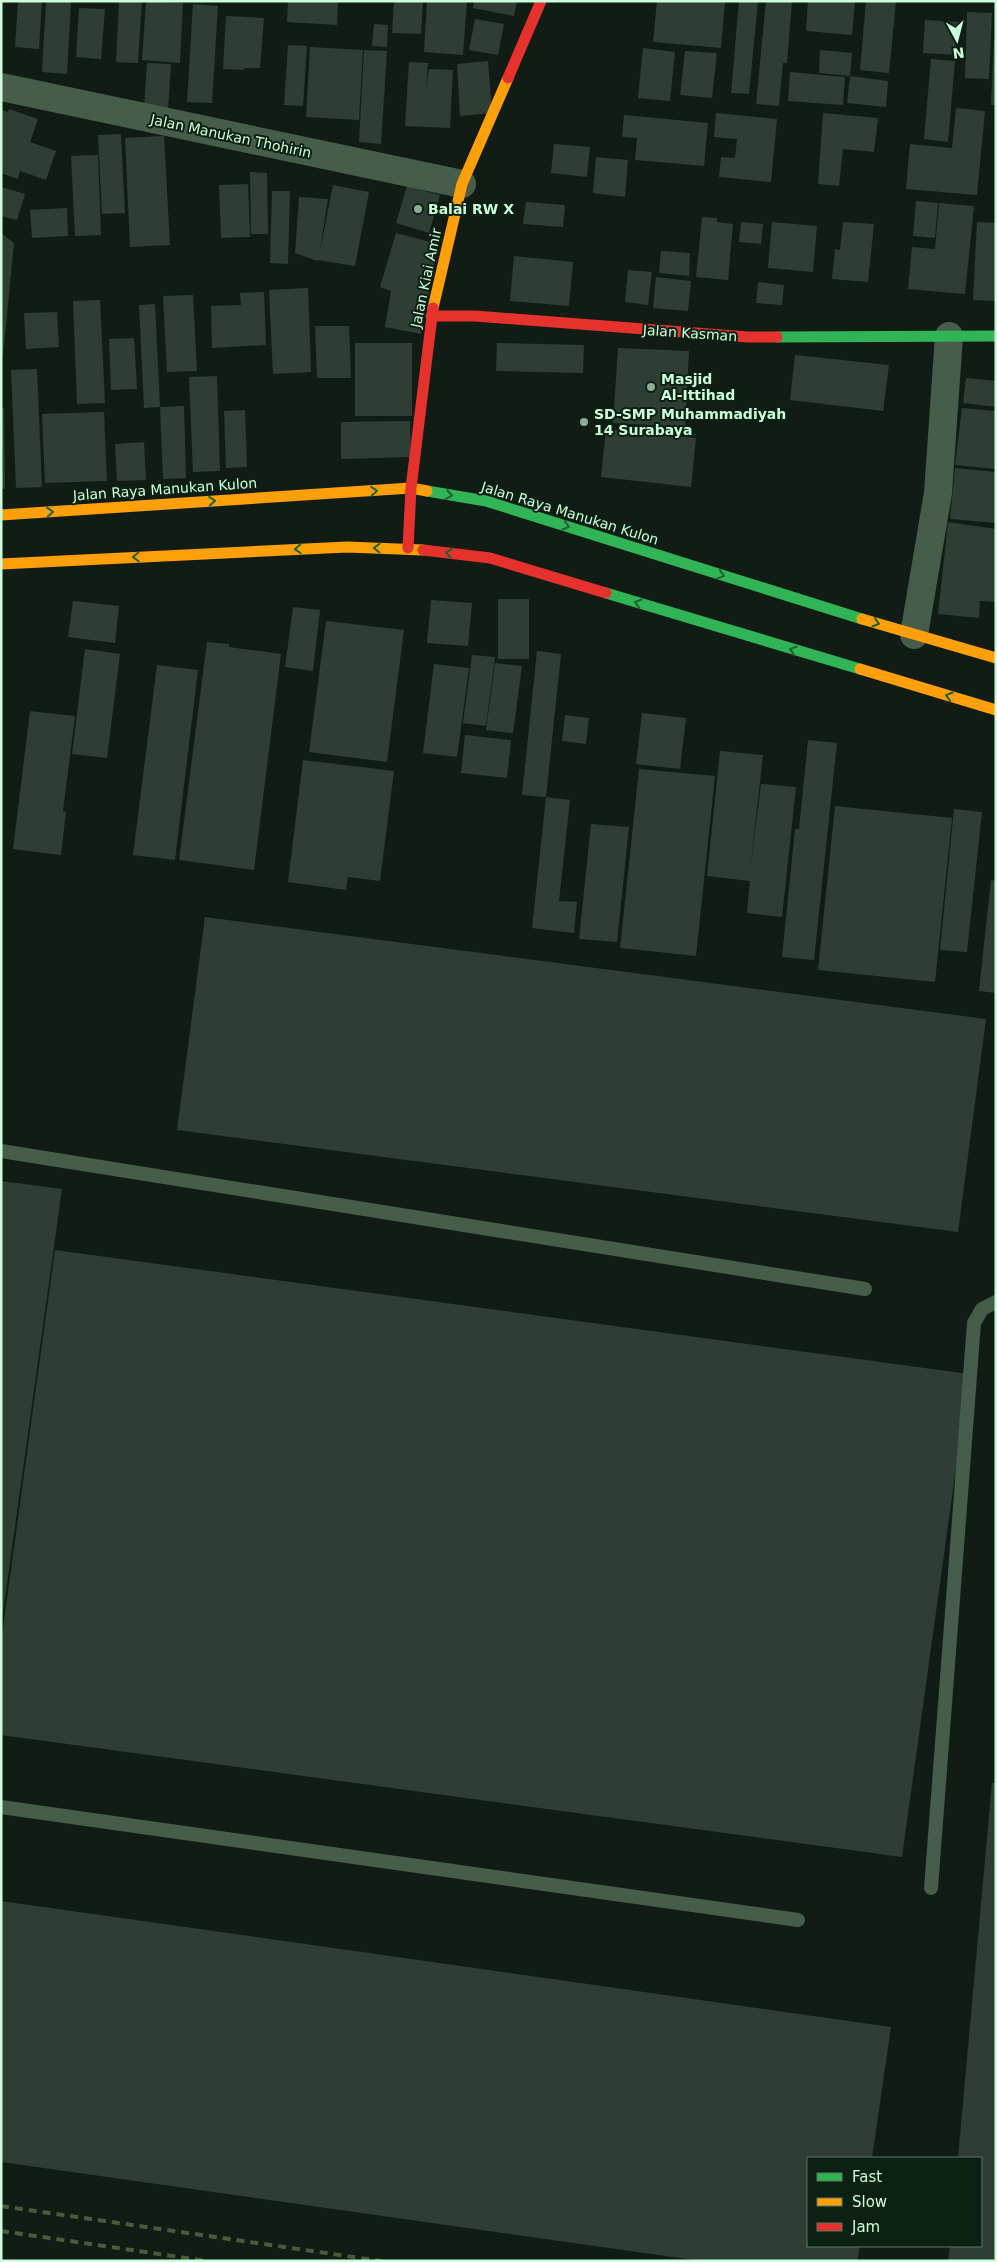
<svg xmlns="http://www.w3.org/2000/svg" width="997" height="2262" viewBox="0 0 997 2262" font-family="'DejaVu Sans',sans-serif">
	<rect width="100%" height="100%" fill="#111c15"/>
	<g fill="#2f3e34">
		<polygon points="18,1 42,1 39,49 15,47"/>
		<polygon points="46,1 71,1 67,74 42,72"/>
		<polygon points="119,1 142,1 138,63 116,62"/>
		<polygon points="146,1 183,3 180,63 142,60"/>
		<polygon points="288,1 338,1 337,25 287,22"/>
		<polygon points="394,1 423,1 421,34 392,33"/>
		<polygon points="427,1 467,1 463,55 424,52"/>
		<polygon points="474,1 517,1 514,16 473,8"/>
		<polygon points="657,1 725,1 721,48 653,42"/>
		<polygon points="739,1 758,1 749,94 731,93"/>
		<polygon points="766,1 792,1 787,63 783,63 779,106 756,104"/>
		<polygon points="808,1 855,1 852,35 806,31"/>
		<polygon points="866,1 896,1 889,73 860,70"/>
		<polygon points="193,4 218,6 212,103 187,102"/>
		<polygon points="79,8 105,9 101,59 76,57"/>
		<polygon points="967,12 992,13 989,79 965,78"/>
		<polygon points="226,16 264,18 260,68 244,68 244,70 223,69"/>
		<polygon points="475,19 504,24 498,55 469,50"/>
		<polygon points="925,20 959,22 958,55 923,53"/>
		<polygon points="374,24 388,25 387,47 372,46"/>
		<polygon points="994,40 996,40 996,105 991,105"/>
		<polygon points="288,45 307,46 303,106 284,105"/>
		<polygon points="310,47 363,50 359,120 306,117"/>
		<polygon points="643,48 675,52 670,101 638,98"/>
		<polygon points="364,50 387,51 381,144 359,142"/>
		<polygon points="820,50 852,53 850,76 888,81 886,107 847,103 850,76 819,73"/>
		<polygon points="685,51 717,53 712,98 680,95"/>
		<polygon points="931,59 955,61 948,142 924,139"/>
		<polygon points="488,61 492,113 460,116 457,64"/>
		<polygon points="409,62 428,63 426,89 429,69 453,70 450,128 405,126"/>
		<polygon points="147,63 171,64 168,110 144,108"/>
		<polygon points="790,72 845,77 843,105 788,101"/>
		<polygon points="956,108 985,111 977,195 906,189 910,144 952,148"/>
		<polygon points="1,109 8,112 9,109 38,119 30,142 56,151 46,180 20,171 18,179 1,173"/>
		<polygon points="716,113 777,119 771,182 719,177 721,157 735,158 737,139 714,137"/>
		<polygon points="823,113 878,118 874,152 843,149 839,186 818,184"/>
		<polygon points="624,115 708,123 704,166 635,160 637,138 622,137"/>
		<polygon points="121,134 125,213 102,214 98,135"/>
		<polygon points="164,136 170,245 130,247 125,138"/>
		<polygon points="554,144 590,147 587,177 551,173"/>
		<polygon points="98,155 101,235 75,236 71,156"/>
		<polygon points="596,157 628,160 625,197 593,193"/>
		<polygon points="250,172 267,173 268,234 251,234"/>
		<polygon points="248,184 250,237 221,238 219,185"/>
		<polygon points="333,185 369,192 355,266 318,260 317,261 295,253 299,197 328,199 319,256"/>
		<polygon points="407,186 440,195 429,233 396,223"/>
		<polygon points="1,187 25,194 17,220 1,216"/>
		<polygon points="272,191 290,191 288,264 270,263"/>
		<polygon points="916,201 938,203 935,238 913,236"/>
		<polygon points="526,202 565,205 563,227 523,224"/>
		<polygon points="939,203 974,206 965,294 908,289 912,247 935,249"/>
		<polygon points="67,208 68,236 32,238 30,210"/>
		<polygon points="702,217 717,218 717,222 733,224 728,280 696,277"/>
		<polygon points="741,222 763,224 761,244 739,242"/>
		<polygon points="772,222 817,226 813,272 768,268"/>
		<polygon points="843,222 874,224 868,282 832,279 835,249 840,250"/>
		<polygon points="977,222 996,223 996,301 973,300"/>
		<polygon points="1,233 14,243 3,356 1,356"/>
		<polygon points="396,233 438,244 421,334 385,327 391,291 380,287"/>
		<polygon points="661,251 690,253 689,276 659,273"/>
		<polygon points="514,256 573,262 569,306 510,301"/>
		<polygon points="628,270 652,272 648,305 625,302"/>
		<polygon points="656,277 691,281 688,311 653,308"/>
		<polygon points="758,282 784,285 782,305 756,303"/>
		<polygon points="308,288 311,372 273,374 269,290"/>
		<polygon points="264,292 266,345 212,348 211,306 241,305 240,293"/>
		<polygon points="193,295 197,371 167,372 163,296"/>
		<polygon points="100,300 105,403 77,404 73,301"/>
		<polygon points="155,304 160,407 144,408 139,305"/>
		<polygon points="57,312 59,347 26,349 24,313"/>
		<polygon points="315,326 349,326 351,378 317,378"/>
		<polygon points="134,338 137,389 111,390 109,339"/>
		<rect x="355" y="343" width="57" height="73"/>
		<polygon points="497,343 584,345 583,373 496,371"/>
		<polygon points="618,348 689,351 685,427 613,423"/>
		<polygon points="795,355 889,365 883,411 790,400"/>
		<polygon points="37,369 42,487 16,488 11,370"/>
		<polygon points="217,376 220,471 193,472 189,377"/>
		<polygon points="966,378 996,381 996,407 963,403"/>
		<polygon points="184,406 186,478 163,479 160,407"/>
		<polygon points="1,408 4,408 5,489 1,489"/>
		<polygon points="962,408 996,411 996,469 955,465"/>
		<polygon points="245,410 247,467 226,468 224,411"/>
		<polygon points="104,412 107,481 45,483 42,414"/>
		<polygon points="410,421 411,457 341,459 341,422"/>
		<polygon points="606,429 696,438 691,487 601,477"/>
		<polygon points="144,442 146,480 117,481 115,444"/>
		<polygon points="955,468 996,472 996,523 950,519"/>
		<polygon points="948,522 996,529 996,602 980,601 979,618 938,614"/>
		<rect x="498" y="599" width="31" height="60"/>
		<polygon points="431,600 472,603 468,646 427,643"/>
		<polygon points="73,601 119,606 115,643 68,637"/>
		<polygon points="293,607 320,610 313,671 285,667"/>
		<polygon points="326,621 404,630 387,762 309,752"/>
		<polygon points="207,642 229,644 229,647 281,654 254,870 179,860"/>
		<polygon points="85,649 120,654 107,758 72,754"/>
		<polygon points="537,651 561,654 546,797 522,795"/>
		<polygon points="472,655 495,657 486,726 463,723"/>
		<polygon points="495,663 522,666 513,733 486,730"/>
		<polygon points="434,664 469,668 457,757 423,753"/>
		<polygon points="157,665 198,670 175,860 133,855"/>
		<polygon points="30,711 75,716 63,811 66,812 61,855 13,849"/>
		<polygon points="642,713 686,718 680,769 636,764"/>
		<polygon points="565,715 589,718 586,744 562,741"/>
		<polygon points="465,735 511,740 507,778 461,773"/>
		<polygon points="808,740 837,743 814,960 782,957 795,829 799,829"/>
		<polygon points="720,751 763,755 750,871 761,784 796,787 782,917 747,913 750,881 707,876"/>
		<polygon points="303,760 394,771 380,881 348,877 346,890 288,882"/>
		<polygon points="639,769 715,776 696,956 620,948"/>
		<polygon points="546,797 570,800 559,901 577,902 574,933 532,928"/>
		<polygon points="835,806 952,818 935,982 818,970"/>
		<polygon points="954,809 982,812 967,952 940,950"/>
		<polygon points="591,824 629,827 617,942 579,939"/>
		<polygon points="991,880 996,881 996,993 979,991"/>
		<polygon points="205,917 986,1019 958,1232 177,1130"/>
		<polygon points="1,1181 62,1189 2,1620 1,1620"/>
		<polygon points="55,1250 969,1374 902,1857 1,1735 1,1642"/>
		<polygon points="992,1783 996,1783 996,2261 948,2261 950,2246 981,2246 981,2158 958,2158"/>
		<polygon points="1,1901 891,2027 872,2158 808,2158 808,2246 860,2246 857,2261 701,2261 1,2162"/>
	</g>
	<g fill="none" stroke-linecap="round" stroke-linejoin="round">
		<g stroke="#465d4b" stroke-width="14">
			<polyline points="1,1151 865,1289"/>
			<polyline points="1,1807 798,1920"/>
			<polyline points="931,1888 974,1323 982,1309 996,1302"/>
		</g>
		<g stroke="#465d4b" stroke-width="28">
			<polyline points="1,87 462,184"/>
			<polyline points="914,635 938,493 949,336"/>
		</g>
		<g stroke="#30b455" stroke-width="11">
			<polyline points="777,337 996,336"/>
			<polyline points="427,491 486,501 862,619"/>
			<polyline points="606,593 860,669"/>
		</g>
		<g stroke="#ff9f0a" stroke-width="11">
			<polyline points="433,308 462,184 508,78"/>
			<polyline points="1,515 411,488 427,491"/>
			<polyline points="1,564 347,547 423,550"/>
			<polyline points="862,619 996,658"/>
			<polyline points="860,669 996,710"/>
		</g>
		<g stroke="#e5322d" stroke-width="11">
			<polyline points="508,78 541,1"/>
			<polyline points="431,316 475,316 748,337 777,337"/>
			<polyline points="408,548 411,488 433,308"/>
			<polyline points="423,550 490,558 606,593"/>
		</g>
		<g stroke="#485c3d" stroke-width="4" stroke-dasharray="8 6" stroke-linecap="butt">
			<polyline points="1,2206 381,2261"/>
			<polyline points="1,2231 207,2261"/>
		</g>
	</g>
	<defs><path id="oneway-chevron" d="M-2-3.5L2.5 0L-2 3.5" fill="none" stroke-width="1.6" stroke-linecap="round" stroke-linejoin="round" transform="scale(1.25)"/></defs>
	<g stroke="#1d6331">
		<use href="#oneway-chevron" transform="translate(374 491) rotate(-4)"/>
		<use href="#oneway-chevron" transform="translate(449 495) rotate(10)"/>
		<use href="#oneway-chevron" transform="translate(212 501) rotate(-4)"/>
		<use href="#oneway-chevron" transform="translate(50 512) rotate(-4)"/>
		<use href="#oneway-chevron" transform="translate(566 526) rotate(17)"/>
		<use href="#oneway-chevron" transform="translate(377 548) rotate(-179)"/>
		<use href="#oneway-chevron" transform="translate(298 549) rotate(177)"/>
		<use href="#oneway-chevron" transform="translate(449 553) rotate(-173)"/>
		<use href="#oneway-chevron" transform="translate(136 557) rotate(177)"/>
		<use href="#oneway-chevron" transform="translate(721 575) rotate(17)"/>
		<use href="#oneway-chevron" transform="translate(638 603) rotate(-163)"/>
		<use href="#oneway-chevron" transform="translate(876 623) rotate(17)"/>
		<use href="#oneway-chevron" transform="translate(793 650) rotate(-163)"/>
		<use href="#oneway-chevron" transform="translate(949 696) rotate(-163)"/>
	</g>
	<g fill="#8baf96" stroke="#0d2014" stroke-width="2">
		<circle cx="418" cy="209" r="5"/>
		<circle cx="651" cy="387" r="5"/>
		<circle cx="584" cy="422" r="5"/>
	</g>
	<g text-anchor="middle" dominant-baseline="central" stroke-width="4" stroke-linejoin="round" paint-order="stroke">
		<g font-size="14" fill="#cdfedb" stroke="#0d2014">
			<text transform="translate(231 136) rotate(12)">Jalan Manukan Thohirin</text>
			<text transform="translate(426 278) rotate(-78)">Jalan Kiai Amir</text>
			<text transform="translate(690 333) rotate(4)">Jalan Kasman</text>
			<text transform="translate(165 489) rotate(-4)">Jalan Raya Manukan Kulon</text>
			<text transform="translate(570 513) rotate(17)">Jalan Raya Manukan Kulon</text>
		</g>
		<g font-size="14" font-weight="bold" fill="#cdfedb" stroke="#0d2014" text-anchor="start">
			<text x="428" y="209">Balai RW X</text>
			<text x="661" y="379">Masjid<tspan x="661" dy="16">Al-Ittihad</tspan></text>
			<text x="594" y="414">SD-SMP Muhammadiyah<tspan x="594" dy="16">14 Surabaya</tspan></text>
		</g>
	</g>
	<rect width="997" height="2262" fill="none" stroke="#cdfedb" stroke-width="5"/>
	<rect x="807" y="2157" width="175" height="90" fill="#0d2014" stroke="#5a7964"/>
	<rect x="817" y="2173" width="25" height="8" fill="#30b455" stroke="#5a7964"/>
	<text x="852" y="2182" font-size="15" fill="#cdfedb">Fast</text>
	<rect x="817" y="2198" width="25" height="8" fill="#ff9f0a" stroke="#5a7964"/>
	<text x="852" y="2207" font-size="15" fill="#cdfedb">Slow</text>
	<rect x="817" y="2223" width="25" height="8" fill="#e5322d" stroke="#5a7964"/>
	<text x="852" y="2232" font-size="15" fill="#cdfedb">Jam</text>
	<g transform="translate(957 40) rotate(173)" stroke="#0d2014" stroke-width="4" paint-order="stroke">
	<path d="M0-4L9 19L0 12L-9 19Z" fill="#cdfedb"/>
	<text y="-8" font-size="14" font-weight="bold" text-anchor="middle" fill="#cdfedb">N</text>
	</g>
</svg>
